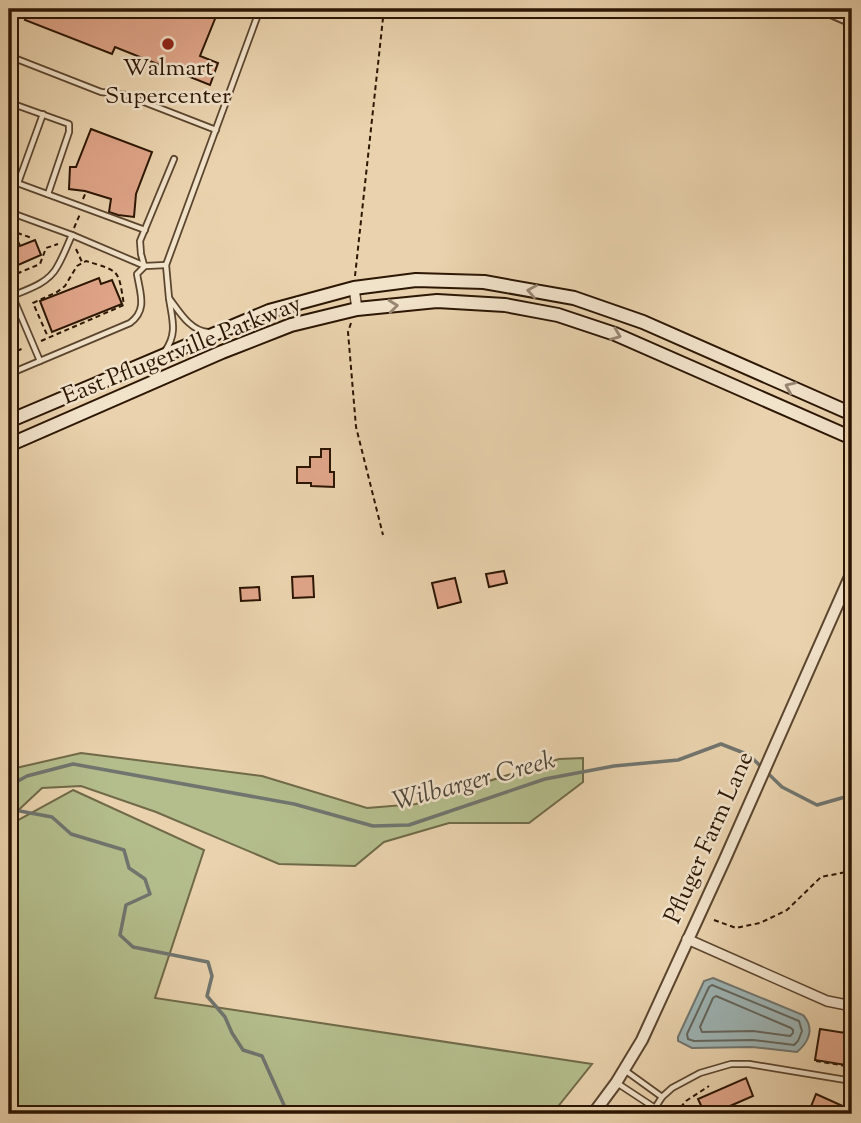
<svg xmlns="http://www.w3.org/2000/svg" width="861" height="1123" viewBox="0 0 861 1123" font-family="'Sorts Mill Goudy',serif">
	<rect width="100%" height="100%" fill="#e9d2ad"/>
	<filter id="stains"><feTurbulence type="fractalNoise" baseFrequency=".00286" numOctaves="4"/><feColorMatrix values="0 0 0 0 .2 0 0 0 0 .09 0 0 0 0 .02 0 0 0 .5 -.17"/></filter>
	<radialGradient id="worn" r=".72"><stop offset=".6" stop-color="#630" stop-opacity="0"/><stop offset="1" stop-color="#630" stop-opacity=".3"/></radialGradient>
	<g fill="#b4bd8c" stroke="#706a48" stroke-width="2">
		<polygon points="81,753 262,776 367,808 416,804 559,759 583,758 583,782 529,823 449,823 384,842 355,866 279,864 156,812 81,786 42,788 9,819 9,773 16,768"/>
		<polygon points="73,790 204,850 155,998 592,1064 552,1114 9,1114 9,825"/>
	</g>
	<path fill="#9db5b6" stroke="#70756f" stroke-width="2" d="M 713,978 L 803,1015 C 815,1028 809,1042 797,1052 L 752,1047 L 692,1048 L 678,1041 L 678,1037 L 704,981 Z"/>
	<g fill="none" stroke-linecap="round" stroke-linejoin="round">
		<g stroke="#64665d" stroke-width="2">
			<polygon points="712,985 799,1021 802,1031 798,1041 794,1045 753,1040 694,1041 688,1039 687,1034 709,987"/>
			<polygon points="716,996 791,1028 793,1030 793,1033 790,1036 753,1031 702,1032 700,1027 713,998"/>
		</g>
		<g stroke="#70756f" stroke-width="3.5">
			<polyline points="9,786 27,776 73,764 294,804 373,826 409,825 545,779 614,766 678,760 721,744 749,755 782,787 817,805 852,795"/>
			<polyline points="9,809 52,817 71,834 124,850 129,868 145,879 150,894 126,905 120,935 133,947 208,962 212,976 207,996 225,1017 232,1033 243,1050 262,1056 288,1114"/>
		</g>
	</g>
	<g fill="#e0a589" stroke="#2c1604" stroke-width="2">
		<polygon points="30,9 219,9 200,56 218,63 210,85 115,47 112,54 25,20"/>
		<polygon points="91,129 152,152 136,194 134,217 118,215 109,212 111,199 85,191 69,189 70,167 76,167"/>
		<polygon points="16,237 20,246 35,240 41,255 9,269 9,240"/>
		<polygon points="99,278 101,284 112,280 122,304 52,332 40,301"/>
		<polygon points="321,449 330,449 330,472 334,472 334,487 311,486 311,483 297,483 297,467 310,467 310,457 321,457"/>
		<polygon points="504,571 507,583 489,587 486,574"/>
		<polygon points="313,576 314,597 293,598 292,577"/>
		<polygon points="455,578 461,602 438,608 432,583"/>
		<polygon points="259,587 260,600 241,601 240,588"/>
		<polygon points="820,1029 852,1034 852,1066 815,1060"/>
		<polygon points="746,1078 753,1096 730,1106 743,1114 705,1114 698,1099"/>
		<polygon points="816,1094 845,1107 842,1114 808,1114"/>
	</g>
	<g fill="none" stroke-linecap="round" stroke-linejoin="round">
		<g stroke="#5b452e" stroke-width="8">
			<g id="service">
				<polyline points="9,26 15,9"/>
				<polyline points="9,56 101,92 126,95 216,130"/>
				<polyline points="9,111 10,108 16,105 69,124 69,132 48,194"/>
				<polyline points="9,180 145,230"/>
				<polyline points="18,183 43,114"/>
				<polyline points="9,212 72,235"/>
				<polyline points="144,265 141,254 140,241 174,159"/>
				<polyline points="12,295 40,361"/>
				<path d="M 9,297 C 26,290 48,284 57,267 C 63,257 67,246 72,235 L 145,266"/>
				<polyline points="169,298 166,265 260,9"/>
				<path d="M 165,351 C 178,333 172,319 169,298 C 179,311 190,331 208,332"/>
				<path d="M 9,374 L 130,323 C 148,310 140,293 137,274 L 145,266 L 166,265"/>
				<polyline points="626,1071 662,1097"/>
				<polyline points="617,1083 655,1108 653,1114"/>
				<polyline points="655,1108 662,1097 672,1088 700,1073 731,1064 749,1064 852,1081"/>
			</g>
		</g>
		<g stroke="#5b452e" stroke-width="12">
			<g id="minor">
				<polyline points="354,288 357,309"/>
				<polyline points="687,939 827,1001 852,1006"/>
			</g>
		</g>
		<g stroke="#5b452e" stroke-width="14">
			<g id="tertiary">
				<polyline points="824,9 852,21"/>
				<polyline points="593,1114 616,1083 642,1040 725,859 852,572"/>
			</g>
		</g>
		<g stroke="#2c1604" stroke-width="16">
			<g id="secondary">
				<polyline points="9,421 269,311 354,288 416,280 484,282 574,298 643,322 852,414"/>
				<polyline points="9,445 222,352 291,325 357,309 437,301 505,305 558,315 615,334 852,438"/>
			</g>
		</g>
		<g stroke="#2c1604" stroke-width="2" stroke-dasharray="5 3.5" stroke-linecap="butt">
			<polyline points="83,199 86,192"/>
			<polyline points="74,228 80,214"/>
			<polyline points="9,230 32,238"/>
			<polyline points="76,249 82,262"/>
			<polyline points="355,276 384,9"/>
			<polyline points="9,277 40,264 46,248 58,244"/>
			<polyline points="351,323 348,332 356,427 383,535"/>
			<path d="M 41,341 L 124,305 C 118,269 121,272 86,261 L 77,266 L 65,286 L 57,292 L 33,303 L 48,337"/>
			<polyline points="9,354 24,348"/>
			<polyline points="714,920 736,928 760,923 787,910 821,877 846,872 852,873"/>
			<polyline points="843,1033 844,1031 852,1032"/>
			<polyline points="816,1061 852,1067"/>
			<polyline points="617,1108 627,1114"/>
			<polyline points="675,1114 686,1101 709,1086"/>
			<polyline points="851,1114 852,1112"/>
		</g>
		<use href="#service" stroke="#f1e2ca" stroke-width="4.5"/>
		<use href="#minor" stroke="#f1e2ca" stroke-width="9"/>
		<use href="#tertiary" stroke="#f1e2ca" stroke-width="10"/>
		<use href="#secondary" stroke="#f1e2ca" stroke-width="12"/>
	</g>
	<defs><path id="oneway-chevron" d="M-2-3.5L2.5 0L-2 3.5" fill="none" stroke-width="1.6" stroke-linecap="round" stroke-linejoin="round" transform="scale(1.75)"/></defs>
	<g stroke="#988671">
		<use href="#oneway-chevron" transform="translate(532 291) rotate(-170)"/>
		<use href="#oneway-chevron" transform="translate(393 306) rotate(-6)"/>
		<use href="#oneway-chevron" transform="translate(616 335) rotate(21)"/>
		<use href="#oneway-chevron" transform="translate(790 387) rotate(-156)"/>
	</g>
	<circle fill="#8f2418" stroke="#f1e2ca" stroke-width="2.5" cx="168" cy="44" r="7"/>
	<g text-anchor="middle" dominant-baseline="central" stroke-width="5" stroke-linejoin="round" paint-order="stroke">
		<g font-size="24" fill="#2c1604" stroke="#f1e2ca">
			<text x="168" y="69">Walmart<tspan x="168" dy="28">Supercenter</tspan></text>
		</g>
		<g font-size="24" fill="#2c1604" stroke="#f1e2ca">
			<text transform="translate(182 351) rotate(-22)">East Pflugerville Parkway</text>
			<text transform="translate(710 838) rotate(-66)">Pfluger Farm Lane</text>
		</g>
		<g font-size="26" font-style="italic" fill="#4e4639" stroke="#f1e2ca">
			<text transform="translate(474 782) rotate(-15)">Wilbarger Creek</text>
		</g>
	</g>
	<rect width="861" height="1123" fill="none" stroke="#e9d2ad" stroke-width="35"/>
	<rect x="10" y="10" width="840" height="1102" fill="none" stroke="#2c1604" stroke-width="3.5"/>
	<rect x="18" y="18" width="826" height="1088" fill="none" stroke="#2c1604" stroke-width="2"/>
	<rect width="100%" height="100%" filter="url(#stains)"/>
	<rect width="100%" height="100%" fill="url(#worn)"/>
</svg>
